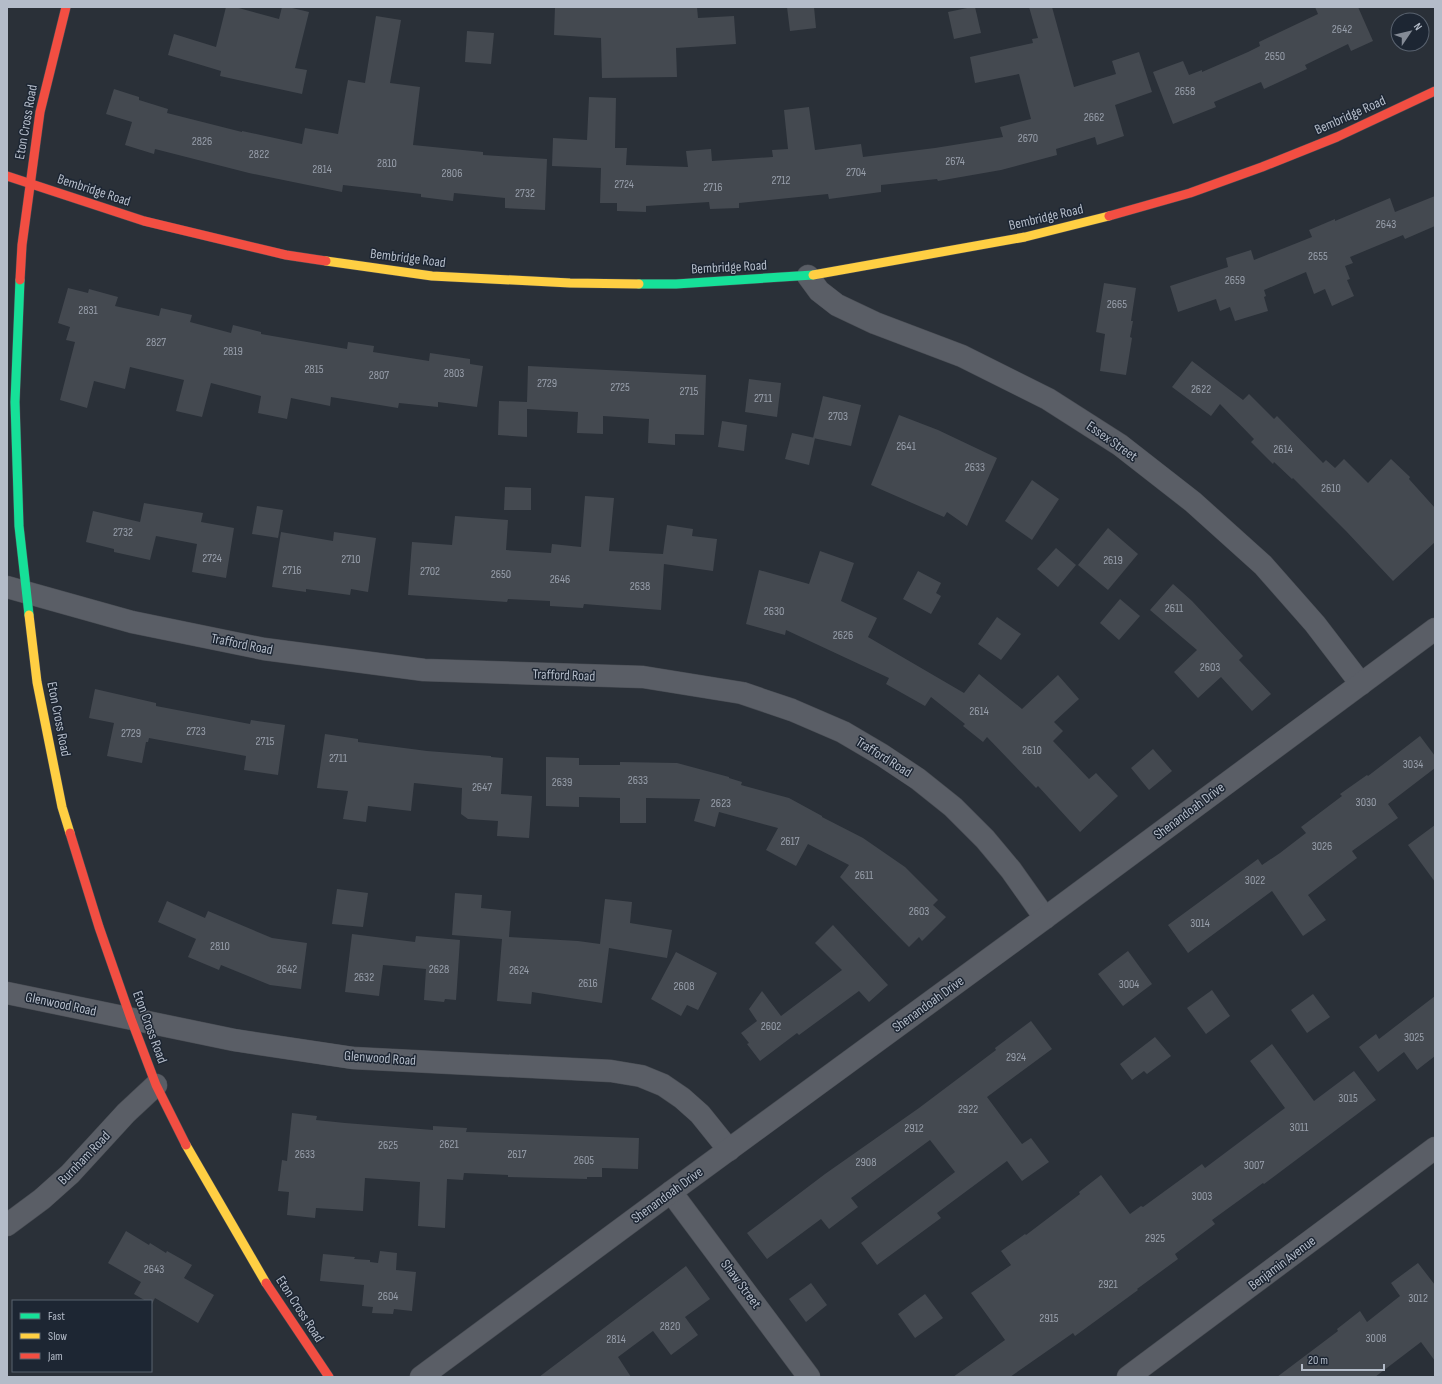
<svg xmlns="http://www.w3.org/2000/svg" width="1442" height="1384" viewBox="0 0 1442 1384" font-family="'Sofia Sans Condensed',sans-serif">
	<rect width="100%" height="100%" fill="#2a3038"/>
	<g fill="#444950">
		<polygon points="226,7 235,7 279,19 282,7 288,7 309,12 295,68 307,70 302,94 220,76 221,71 168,55 174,34 216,47"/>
		<polygon points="555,7 697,7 698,18 734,16 736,44 676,48 677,77 602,78 601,38 554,35"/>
		<polygon points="787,7 814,7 816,28 790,31"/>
		<polygon points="972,7 975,7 981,33 954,39 948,12"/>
		<polygon points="1029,7 1052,7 1074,87 1116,74 1112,61 1139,52 1152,92 1115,105 1124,136 1097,145 1095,137 1056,149 1057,155 1001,170 938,181 937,179 881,185 881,192 829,199 828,194 739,203 739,208 710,209 709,202 646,206 646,212 617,211 617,203 600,203 601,168 552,166 553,138 587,140 589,97 616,98 615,148 627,148 626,165 688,167 686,151 711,149 712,161 773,157 772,150 788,149 784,110 809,107 815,150 861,144 863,157 935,148 1003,137 1000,127 1031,119 1019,74 975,83 970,57 1033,43 1032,39 1038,38"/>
		<polygon points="1315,7 1358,7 1373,41 1351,51 1348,44 1305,65 1307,69 1264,89 1261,82 1214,102 1216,107 1173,124 1153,72 1183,61 1189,75 1202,70 1202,72 1248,52 1260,46 1259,42 1318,14"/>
		<polygon points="376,16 401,20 390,83 420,87 413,145 483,152 483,155 547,159 545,210 505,208 505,198 454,193 453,201 421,197 421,194 343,185 342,192 249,173 155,149 154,154 125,145 132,122 106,114 114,89 139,97 139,100 168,109 167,113 242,132 242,131 302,144 305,128 338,134 348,80 365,83"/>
		<polygon points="467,31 494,33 491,64 465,62"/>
		<polygon points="1435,196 1435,226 1405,239 1403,235 1350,257 1353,263 1345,266 1350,279 1347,280 1354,296 1332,306 1325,289 1314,294 1306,272 1264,290 1266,296 1264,297 1268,311 1235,321 1230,307 1220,311 1216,299 1178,312 1170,286 1228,267 1226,258 1251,250 1254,260 1312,237 1309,230 1335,219 1335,221 1390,198 1395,212"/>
		<polygon points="1104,283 1136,288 1131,321 1133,321 1130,337 1132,338 1126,375 1100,371 1105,334 1096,332"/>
		<polygon points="68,288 88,293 89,289 118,297 115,306 159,316 161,308 192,315 190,322 231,333 233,325 261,332 261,334 347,349 348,342 374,346 373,352 429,361 430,353 470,359 470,364 483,366 477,407 438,402 438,407 399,403 398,408 331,397 330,406 291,398 287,419 258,413 261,396 211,383 202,417 176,411 184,380 130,367 125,389 94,381 87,408 60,400 75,342 66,340 70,327 58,323"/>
		<polygon points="1192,361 1243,400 1249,394 1274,419 1277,416 1323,463 1326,460 1335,468 1344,459 1368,483 1391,459 1410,477 1409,479 1435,508 1435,542 1393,581 1346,531 1293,478 1292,479 1274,462 1273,464 1251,442 1254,439 1220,404 1211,416 1172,387"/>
		<polygon points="528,366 706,375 704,435 675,434 675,445 648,443 649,419 603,416 603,434 577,433 578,412 527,409 527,437 498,435 499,401 527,402"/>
		<polygon points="749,379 781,383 777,417 745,412"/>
		<polygon points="823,396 861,405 851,446 813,438"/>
		<polygon points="899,415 938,430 997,458 967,526 947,512 944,517 871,485"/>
		<polygon points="722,421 747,425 744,451 718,447"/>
		<polygon points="792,433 815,438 809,465 785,459"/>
		<polygon points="1032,480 1059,499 1032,540 1005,521"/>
		<polygon points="505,487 531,488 531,510 504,510"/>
		<polygon points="585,496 614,498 609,551 663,554 667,525 693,529 692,536 717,539 713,571 664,564 661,610 584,604 583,608 550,606 550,601 508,599 507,602 408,595 412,542 452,545 455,516 508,520 506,550 551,553 552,544 581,547"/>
		<polygon points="144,503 203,513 201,522 234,528 226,578 192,572 197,544 156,536 150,560 114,552 114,549 86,542 93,511 140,522"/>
		<polygon points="257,506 283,510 278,538 252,534"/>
		<polygon points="1108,528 1138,554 1108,590 1078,565"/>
		<polygon points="281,532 333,541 334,532 376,538 368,592 351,589 350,595 306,589 306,592 272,587"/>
		<polygon points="1056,548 1076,565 1058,587 1037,569"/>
		<polygon points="820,551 854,563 841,601 877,618 868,637 964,693 979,674 1022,709 1058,675 1079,699 1054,722 1063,731 1053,741 1089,779 1096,773 1118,796 1080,832 1038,786 1036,788 987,737 983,742 963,726 965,724 931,697 925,706 886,684 889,678 786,630 785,635 746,624 759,570 809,584"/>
		<polygon points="918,571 941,583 936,593 941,596 931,614 903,599"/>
		<polygon points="1173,584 1192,601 1243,656 1239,660 1271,694 1252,711 1221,677 1198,698 1174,672 1197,650 1150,610"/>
		<polygon points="1120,599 1140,616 1119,640 1100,623"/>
		<polygon points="997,617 1021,634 1001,660 978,644"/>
		<polygon points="95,689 156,703 156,706 250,724 251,720 285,725 278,775 244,770 246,756 149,738 148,742 146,742 142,763 107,756 114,723 89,718"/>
		<polygon points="325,734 358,739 358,742 427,751 491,756 491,757 503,758 501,794 532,796 529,838 497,836 498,821 468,819 461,814 462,788 414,783 411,811 368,806 366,822 343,819 348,791 317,788"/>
		<polygon points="1420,736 1435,756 1435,768 1388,804 1398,818 1352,851 1357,858 1308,895 1326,920 1303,936 1272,891 1188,953 1168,925 1258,859 1262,865 1280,853 1306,833 1301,827 1342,796 1340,794 1367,775 1368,776"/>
		<polygon points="1153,749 1172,771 1149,790 1131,768"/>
		<polygon points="546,757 579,758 579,765 620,765 620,762 677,763 729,777 729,778 742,782 741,785 789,798 822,816 822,817 863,838 905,867 938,900 933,905 946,917 922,941 919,937 909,947 840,877 849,865 808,844 796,866 766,850 778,828 719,812 715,827 694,821 700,799 646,798 646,823 620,823 620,798 579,797 579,807 546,806"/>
		<polygon points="1435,825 1435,882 1408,845"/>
		<polygon points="337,889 368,893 363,927 332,924"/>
		<polygon points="455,893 482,895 481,908 511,911 509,937 578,941 600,944 605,899 632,902 630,923 672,930 667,958 609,948 602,1003 532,992 531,1004 497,1001 502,939 452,935"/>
		<polygon points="167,901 205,918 208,911 272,938 307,943 301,989 270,985 221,965 219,970 188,957 196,939 158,922"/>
		<polygon points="833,925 888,985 869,1002 859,991 799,1035 797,1033 760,1061 747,1044 749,1043 741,1033 757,1021 749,1009 762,991 781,1016 842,970 815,943"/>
		<polygon points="352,934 415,942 416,936 460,940 456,1000 445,999 444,1002 424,1000 426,969 383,965 379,996 345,992"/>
		<polygon points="1128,951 1152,984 1123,1006 1098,974"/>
		<polygon points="676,952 717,973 698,1010 687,1005 681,1016 651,999"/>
		<polygon points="1212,990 1230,1016 1206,1034 1187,1008"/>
		<polygon points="1313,994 1330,1017 1307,1033 1291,1010"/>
		<polygon points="1435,996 1435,1056 1417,1070 1404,1052 1378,1072 1359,1047 1376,1034 1379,1039"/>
		<polygon points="1031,1021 1052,1049 987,1097 1022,1144 1031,1138 1049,1162 1022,1181 1007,1161 937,1213 941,1218 877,1265 861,1243 955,1172 930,1140 851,1198 858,1207 829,1229 821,1219 767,1259 747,1233 825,1174 919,1108 996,1050 995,1048"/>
		<polygon points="1155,1037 1171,1056 1147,1074 1144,1071 1132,1080 1120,1064"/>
		<polygon points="1272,1044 1314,1101 1354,1071 1376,1100 1264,1184 1263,1183 1212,1220 1215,1224 1175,1254 1178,1259 1137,1289 1138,1290 1075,1336 1073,1333 1010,1377 953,1377 1005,1340 971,1293 1011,1265 1001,1251 1025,1234 1026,1235 1080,1194 1079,1192 1101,1175 1130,1214 1141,1206 1143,1207 1202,1164 1205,1168 1285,1108 1250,1061"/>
		<polygon points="292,1113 317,1116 316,1120 345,1123 433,1130 433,1126 467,1128 466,1132 639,1138 638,1169 602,1168 602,1177 587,1177 587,1179 508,1177 508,1175 464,1173 463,1180 447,1179 445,1228 418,1226 420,1182 365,1178 363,1211 316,1208 315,1218 287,1215 289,1192 278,1191 282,1160 287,1161"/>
		<polygon points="126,1231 149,1245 150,1243 166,1253 167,1251 192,1265 184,1278 214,1295 198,1323 155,1298 152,1304 151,1301 146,1301 134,1294 141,1282 108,1263"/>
		<polygon points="380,1251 397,1253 396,1270 416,1272 412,1311 394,1309 393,1314 372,1313 373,1307 362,1306 364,1285 320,1281 323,1254 355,1257 354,1259 370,1260 370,1262 378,1263"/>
		<polygon points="1418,1263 1435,1285 1435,1361 1421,1342 1375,1377 1277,1377 1338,1331 1337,1329 1360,1311 1367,1322 1400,1296 1391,1283"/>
		<polygon points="686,1266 710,1299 685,1317 698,1335 671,1355 653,1331 618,1357 631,1377 539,1377"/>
		<polygon points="811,1283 827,1305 806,1322 789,1299"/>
		<polygon points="925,1294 943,1318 915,1338 898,1314"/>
	</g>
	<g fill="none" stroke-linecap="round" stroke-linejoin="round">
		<g stroke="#484c53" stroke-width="23">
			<g id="street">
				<polyline points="808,276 819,291 837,305 875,323 962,356 1048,399 1120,445 1193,502 1263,565 1315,624 1361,684"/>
				<polyline points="7,587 132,622 264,649 424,670 643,677 742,693 792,710 843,732 882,755 918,779 953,807 985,839 1011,870 1045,918"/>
				<polyline points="7,993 234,1040 353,1058 611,1071 641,1076 663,1085 682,1098 700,1114 729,1150"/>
				<polyline points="671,1192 809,1377"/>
				<polyline points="7,1225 42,1199 70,1174 126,1113 156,1085"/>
				<polyline points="421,1377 671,1192 1045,918 1435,629"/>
				<polyline points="1128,1377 1435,1148"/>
			</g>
		</g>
		<g stroke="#484c53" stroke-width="10">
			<g id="fast">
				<polyline points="20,280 15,402 19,526 29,615"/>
				<polyline points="639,284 676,284 813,275"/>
			</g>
		</g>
		<g stroke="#484c53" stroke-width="10">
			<g id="slow">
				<polyline points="326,261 432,276 570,283 639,284"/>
				<polyline points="813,275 1025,237 1109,216"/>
				<polyline points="29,615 37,682 62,807 70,833"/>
				<polyline points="186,1145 266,1283"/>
			</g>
		</g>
		<g stroke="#484c53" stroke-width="10">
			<g id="jam">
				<polyline points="7,176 144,221 286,255 326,261"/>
				<polyline points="1109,216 1190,193 1262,167 1337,137 1435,91"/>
				<polyline points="20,280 22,245 40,112 66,7"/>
				<polyline points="70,833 99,927 131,1019 156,1085 186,1145"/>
				<polyline points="266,1283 329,1377"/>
			</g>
		</g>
		<use href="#street" stroke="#5a5e66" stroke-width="22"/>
		<use href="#fast" stroke="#16e098" stroke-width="9"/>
		<use href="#slow" stroke="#ffcf43" stroke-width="9"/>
		<use href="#jam" stroke="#f24e42" stroke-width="9"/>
	</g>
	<g text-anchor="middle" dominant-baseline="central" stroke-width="3" stroke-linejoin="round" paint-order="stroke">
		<g font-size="12" fill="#989fab">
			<text x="1342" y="29">2642</text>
			<text x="1275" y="56">2650</text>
			<text x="1185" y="91">2658</text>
			<text x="1094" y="117">2662</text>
			<text x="1028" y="138">2670</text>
			<text x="202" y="141">2826</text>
			<text x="259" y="154">2822</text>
			<text x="955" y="161">2674</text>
			<text x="387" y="163">2810</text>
			<text x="322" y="169">2814</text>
			<text x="856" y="172">2704</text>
			<text x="452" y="173">2806</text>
			<text x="781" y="180">2712</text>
			<text x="624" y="184">2724</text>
			<text x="713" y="187">2716</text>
			<text x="525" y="193">2732</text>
			<text x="1386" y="224">2643</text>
			<text x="1318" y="256">2655</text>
			<text x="1235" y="280">2659</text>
			<text x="1117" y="304">2665</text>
			<text x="88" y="310">2831</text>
			<text x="156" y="342">2827</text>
			<text x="233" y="351">2819</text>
			<text x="314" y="369">2815</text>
			<text x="454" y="373">2803</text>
			<text x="379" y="375">2807</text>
			<text x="547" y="383">2729</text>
			<text x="620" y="387">2725</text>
			<text x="1201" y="389">2622</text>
			<text x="689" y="391">2715</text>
			<text x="763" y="398">2711</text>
			<text x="838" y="416">2703</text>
			<text x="906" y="446">2641</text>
			<text x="1283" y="449">2614</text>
			<text x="975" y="467">2633</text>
			<text x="1331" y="488">2610</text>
			<text x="123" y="532">2732</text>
			<text x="212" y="558">2724</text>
			<text x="351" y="559">2710</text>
			<text x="1113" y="560">2619</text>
			<text x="292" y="570">2716</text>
			<text x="430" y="571">2702</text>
			<text x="501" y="574">2650</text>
			<text x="560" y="579">2646</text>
			<text x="640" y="586">2638</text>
			<text x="1174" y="608">2611</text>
			<text x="774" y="611">2630</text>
			<text x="843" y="635">2626</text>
			<text x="1210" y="667">2603</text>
			<text x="979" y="711">2614</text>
			<text x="196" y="731">2723</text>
			<text x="131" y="733">2729</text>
			<text x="265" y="741">2715</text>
			<text x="1032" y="750">2610</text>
			<text x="338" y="758">2711</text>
			<text x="1413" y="764">3034</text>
			<text x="638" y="780">2633</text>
			<text x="562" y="782">2639</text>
			<text x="482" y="787">2647</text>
			<text x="1366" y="802">3030</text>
			<text x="721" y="803">2623</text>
			<text x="790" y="841">2617</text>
			<text x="1322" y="846">3026</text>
			<text x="864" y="875">2611</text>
			<text x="1255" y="880">3022</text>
			<text x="919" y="911">2603</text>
			<text x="1200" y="923">3014</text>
			<text x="220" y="946">2810</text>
			<text x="287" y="969">2642</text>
			<text x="439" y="969">2628</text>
			<text x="519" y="970">2624</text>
			<text x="364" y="977">2632</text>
			<text x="588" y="983">2616</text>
			<text x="1129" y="984">3004</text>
			<text x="684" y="986">2608</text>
			<text x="771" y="1026">2602</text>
			<text x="1414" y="1037">3025</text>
			<text x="1016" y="1057">2924</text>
			<text x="1348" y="1098">3015</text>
			<text x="968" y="1109">2922</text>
			<text x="1299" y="1127">3011</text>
			<text x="914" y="1128">2912</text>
			<text x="449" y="1144">2621</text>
			<text x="388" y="1145">2625</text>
			<text x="305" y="1154">2633</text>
			<text x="517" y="1154">2617</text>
			<text x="584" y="1160">2605</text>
			<text x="866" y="1162">2908</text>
			<text x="1254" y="1165">3007</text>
			<text x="1202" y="1196">3003</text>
			<text x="1155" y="1238">2925</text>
			<text x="154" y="1269">2643</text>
			<text x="1108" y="1284">2921</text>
			<text x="388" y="1296">2604</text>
			<text x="1418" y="1298">3012</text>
			<text x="1049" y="1318">2915</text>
			<text x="670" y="1326">2820</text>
			<text x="1376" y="1338">3008</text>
			<text x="616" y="1339">2814</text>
		</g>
		<g font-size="14" fill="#b4bcc9" stroke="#1d2633">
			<text transform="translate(1350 115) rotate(-24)">Bembridge Road</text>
			<text transform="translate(26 122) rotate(-80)">Eton Cross Road</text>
			<text transform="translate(94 190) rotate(18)">Bembridge Road</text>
			<text transform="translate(1046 217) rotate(-13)">Bembridge Road</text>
			<text transform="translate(408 258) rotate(7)">Bembridge Road</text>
			<text transform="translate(729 267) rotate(-3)">Bembridge Road</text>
			<text transform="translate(1112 441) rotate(35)">Essex Street</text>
			<text transform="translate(242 644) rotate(11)">Trafford Road</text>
			<text transform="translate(564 675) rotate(2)">Trafford Road</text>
			<text transform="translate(59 719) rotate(79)">Eton Cross Road</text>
			<text transform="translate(884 757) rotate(32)">Trafford Road</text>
			<text transform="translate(1189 811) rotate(-37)">Shenandoah Drive</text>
			<text transform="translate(61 1004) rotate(12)">Glenwood Road</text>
			<text transform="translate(928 1004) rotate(-36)">Shenandoah Drive</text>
			<text transform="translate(150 1027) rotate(70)">Eton Cross Road</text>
			<text transform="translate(380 1058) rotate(4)">Glenwood Road</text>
			<text transform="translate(84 1158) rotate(-46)">Burnham Road</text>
			<text transform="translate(667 1195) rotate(-36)">Shenandoah Drive</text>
			<text transform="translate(1282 1263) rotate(-37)">Benjamin Avenue</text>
			<text transform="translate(741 1284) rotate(53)">Shaw Street</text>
			<text transform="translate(300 1309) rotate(57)">Eton Cross Road</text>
		</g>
	</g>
	<rect width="1442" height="1384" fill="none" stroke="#b4bcc9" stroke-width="16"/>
	<rect x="12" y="1300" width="140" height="72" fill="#1d2633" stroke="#59626f"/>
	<rect x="20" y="1313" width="20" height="6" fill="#16e098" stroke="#59626f"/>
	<text x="48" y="1320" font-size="12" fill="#b4bcc9">Fast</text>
	<rect x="20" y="1333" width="20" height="6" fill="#ffcf43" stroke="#59626f"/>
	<text x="48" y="1340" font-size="12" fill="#b4bcc9">Slow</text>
	<rect x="20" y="1353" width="20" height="6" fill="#f24e42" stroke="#59626f"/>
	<text x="48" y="1360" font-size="12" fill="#b4bcc9">Jam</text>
	<g transform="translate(1410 32) rotate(55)"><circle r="19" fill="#1d2633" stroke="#59626f"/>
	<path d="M0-3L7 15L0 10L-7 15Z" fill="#848b96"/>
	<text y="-6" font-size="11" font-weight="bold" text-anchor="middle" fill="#b4bcc9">N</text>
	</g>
	<path d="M1302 1364v6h82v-6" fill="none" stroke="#b4bcc9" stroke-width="2"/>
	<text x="1308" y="1364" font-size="12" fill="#b4bcc9" stroke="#1d2633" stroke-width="3" paint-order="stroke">20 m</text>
</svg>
